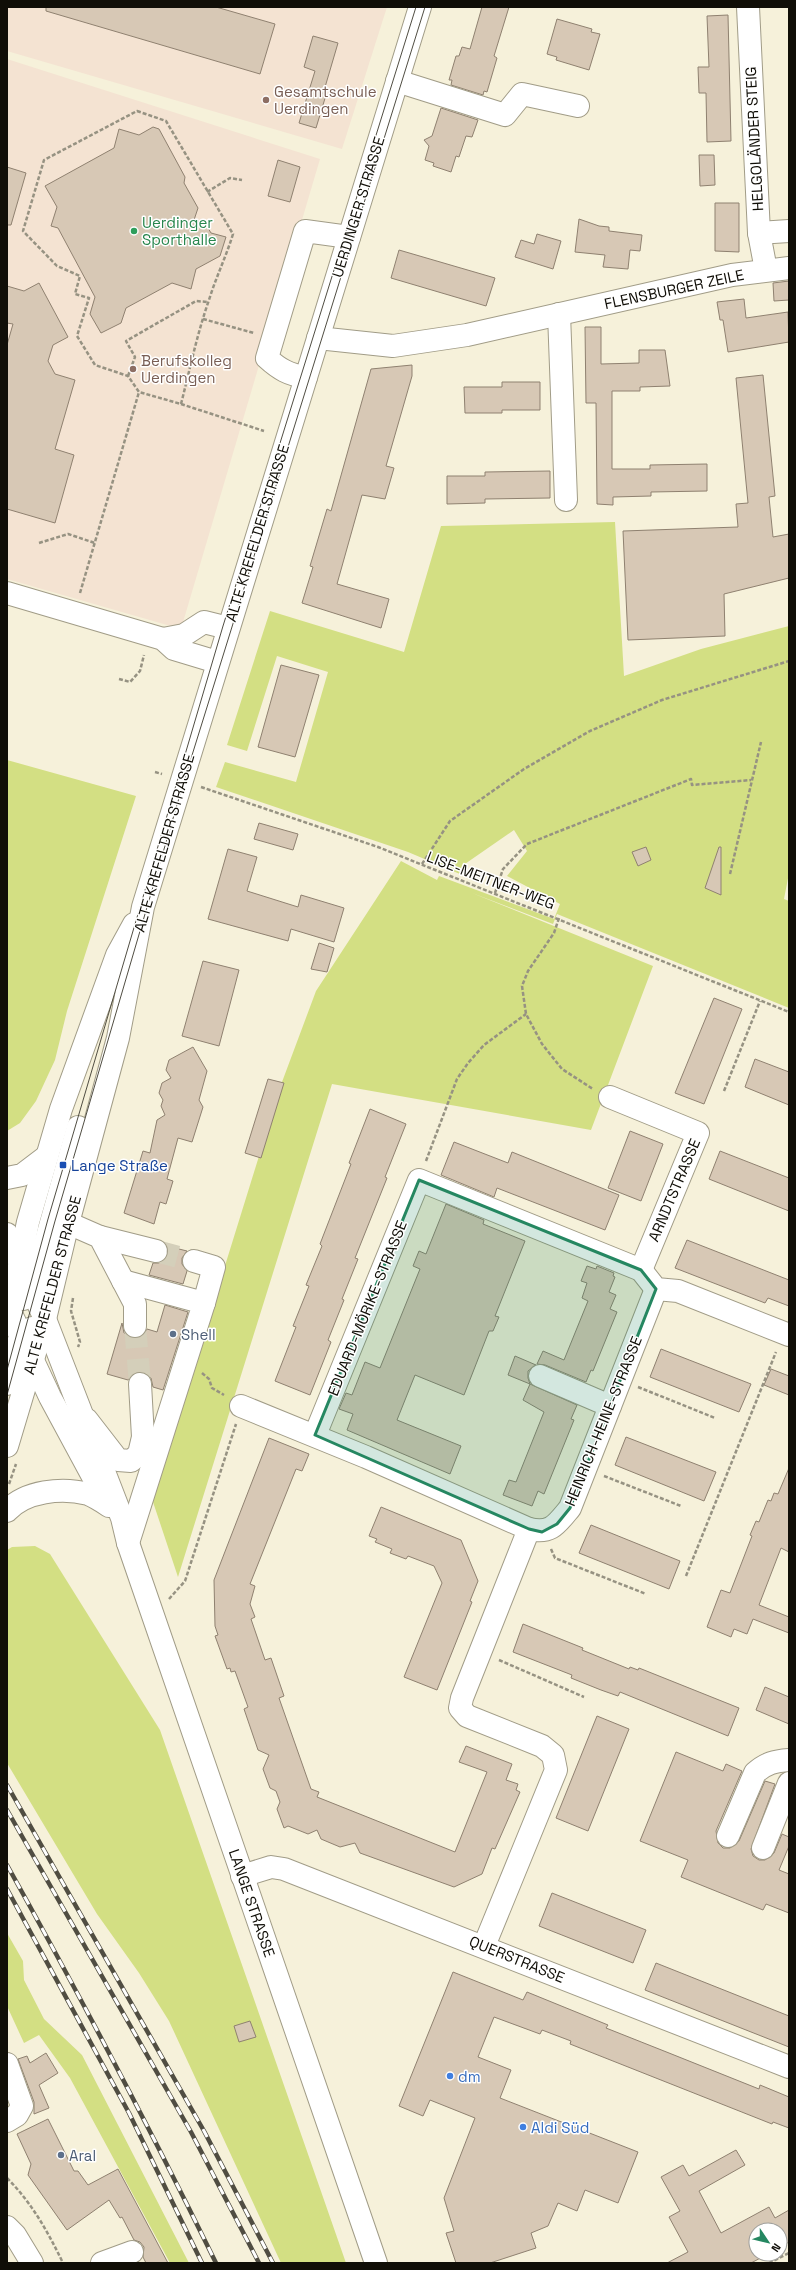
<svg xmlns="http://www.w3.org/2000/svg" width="796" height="2270" viewBox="0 0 796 2270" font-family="'Space Grotesk',sans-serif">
	<rect width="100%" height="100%" fill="#f6f1da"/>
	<g fill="#f4e3d2">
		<polygon points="7,7 387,7 342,149 7,51"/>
		<polygon points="7,59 320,159 181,629 7,579"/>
	</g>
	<g fill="#d3df83">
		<polygon points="615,522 624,676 701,649 789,626 789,873 784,899 789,901 789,1008 557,914 553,924 472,893 653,966 591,1130 332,1084 178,1577 153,1502 156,1488 282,1082 316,991 401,861 437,880 439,876 554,919 560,904 507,876 527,851 514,830 462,866 467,877 408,852 216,787 225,762 296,782 328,672 277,656 247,751 227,745 270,611 404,652 441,526"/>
		<polygon points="7,760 136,796 67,1011 55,1060 36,1101 20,1123 7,1131"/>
		<polygon points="35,1546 50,1554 160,1730 346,2263 281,2263 169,2021 139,1973 97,1914 7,1763 7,1550 12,1547"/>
		<polygon points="7,1933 23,1961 24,1980 44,2019 82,2055 189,2263 170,2263 70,2078 39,2035 24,2043 7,2006"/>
	</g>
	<g fill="#d7c8b5" stroke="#8f8170">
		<polygon points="46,7 216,7 275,24 260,74 46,11"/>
		<polygon points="482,7 509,7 494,56 497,58 487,92 484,91 483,95 451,85 452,80 449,80 456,56 459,56 462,47 470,49"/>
		<polygon points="728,15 731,141 707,142 706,93 699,93 698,67 709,67 707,16"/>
		<polygon points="557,19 592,29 591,32 600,34 589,70 556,60 557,57 547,54"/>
		<polygon points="313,36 338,43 323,94 326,95 316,128 299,123 315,71 304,67"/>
		<polygon points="441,108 478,120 472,137 466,136 459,157 456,156 451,172 433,166 434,163 425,160 429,146 424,140 432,136"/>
		<polygon points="153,127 159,129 185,177 184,183 198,208 194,220 205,223 211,233 226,237 220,256 196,269 191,289 172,283 126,308 121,323 101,333 90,314 95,297 58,228 51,226 57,207 45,186 114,148 119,129 139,135"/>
		<polygon points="699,155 714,155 715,185 700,186"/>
		<polygon points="278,160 300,167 290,202 268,196"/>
		<polygon points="7,167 26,173 11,225 7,225"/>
		<polygon points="715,203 739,203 739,252 715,251"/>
		<polygon points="579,219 599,226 609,227 609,231 642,235 640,251 630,250 628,269 603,267 605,255 575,252"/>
		<polygon points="537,234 561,241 553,269 515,257 521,240 534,244"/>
		<polygon points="399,250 495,278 486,306 391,278"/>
		<polygon points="789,281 789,300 774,301 773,283"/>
		<polygon points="39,283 68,337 53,345 48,361 55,374 75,380 55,449 74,455 55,523 7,509 7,345 13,324 7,323 7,286 24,291"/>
		<polygon points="744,299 746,318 788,312 789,342 728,352 723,320 720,320 717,302"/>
		<polygon points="585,327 601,327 601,364 639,363 639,350 665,350 670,386 640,387 640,391 612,391 612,469 650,469 650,465 707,464 707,491 651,492 651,496 613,497 613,505 597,504 596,403 586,403"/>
		<polygon points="412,365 412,376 386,466 394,468 385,499 362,495 337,584 389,599 381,628 302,603 313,567 310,566 327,509 331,511 371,369"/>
		<polygon points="763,375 775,496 769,497 773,537 789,534 789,578 724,594 725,636 628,640 623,531 738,527 736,504 748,503 736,378"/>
		<polygon points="502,382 540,382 540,410 502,410 502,413 465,413 464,387 502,387"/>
		<polygon points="550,471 550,498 485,499 485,503 447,504 447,476 485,476 485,472"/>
		<polygon points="281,665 319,675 295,757 258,747"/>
		<polygon points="259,823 298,834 293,850 254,839"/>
		<polygon points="646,847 651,860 638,866 632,852"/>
		<polygon points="719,847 721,847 721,895 705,888"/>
		<polygon points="228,849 257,857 247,891 298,907 301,895 344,908 334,942 291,929 288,941 208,919"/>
		<polygon points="319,943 334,948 327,972 311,969"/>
		<polygon points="203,961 239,970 219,1046 182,1036"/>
		<polygon points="714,998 742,1009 704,1104 675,1093"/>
		<polygon points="193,1047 207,1071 199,1100 203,1107 192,1142 178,1138 167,1179 173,1181 166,1204 160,1202 154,1224 124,1213 143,1151 150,1153 157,1120 165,1115 161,1106 163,1100 159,1093 162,1083 171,1078 166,1070 169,1060"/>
		<polygon points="755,1059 789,1072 789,1105 745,1087"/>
		<polygon points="268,1079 284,1083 261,1158 245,1153"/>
		<polygon points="370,1109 406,1124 385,1177 387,1178 355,1258 358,1259 342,1299 344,1300 328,1340 331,1342 310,1395 275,1381 296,1327 293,1326 309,1286 306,1285 322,1246 320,1244 351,1164 349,1163"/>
		<polygon points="630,1131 663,1144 641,1201 608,1188"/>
		<polygon points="454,1142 508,1163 512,1152 619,1195 605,1230 497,1188 494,1197 441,1175"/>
		<polygon points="720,1151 789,1178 789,1211 709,1179"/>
		<polygon points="446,1204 484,1220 483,1224 525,1241 495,1316 499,1317 493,1331 489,1331 464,1395 415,1375 397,1420 461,1446 450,1474 347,1430 353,1414 339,1409 346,1393 352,1395 365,1362 380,1368 420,1269 413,1266 419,1251 426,1254"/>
		<polygon points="687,1240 789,1280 789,1306 768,1298 765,1303 675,1268"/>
		<polygon points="167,1246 187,1251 182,1258 182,1264 187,1271 183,1284 149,1275 153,1263 159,1263 165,1259 168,1254"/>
		<polygon points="587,1266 596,1269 597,1266 614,1273 613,1276 615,1277 609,1292 616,1295 610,1309 617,1312 593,1371 591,1370 586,1382 545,1365 537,1364 543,1351 564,1360 588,1301 582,1298 587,1283 581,1281"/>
		<polygon points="165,1305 188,1312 163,1390 153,1387 151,1378 145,1373 134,1373 128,1380 107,1374 122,1323 124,1333 135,1338 142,1337 147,1329 157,1332"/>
		<polygon points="661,1349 751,1384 739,1412 650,1377"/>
		<polygon points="515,1356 536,1365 528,1371 528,1378 530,1384 577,1405 571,1419 574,1420 544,1494 538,1491 532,1506 503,1495 509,1480 516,1482 544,1412 523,1400 530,1384 508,1375"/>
		<polygon points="771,1369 789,1376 789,1395 764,1385"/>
		<polygon points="626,1437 716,1472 704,1501 615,1465"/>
		<polygon points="269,1438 309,1454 302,1471 296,1469 250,1584 255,1586 250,1604 255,1617 251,1619 265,1660 271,1658 284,1696 279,1698 311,1789 319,1792 317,1797 455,1852 487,1772 459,1762 466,1746 512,1764 506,1780 518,1784 516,1790 520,1792 495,1849 492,1848 482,1874 454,1887 360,1853 355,1843 340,1847 321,1839 317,1830 308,1834 288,1826 284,1828 277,1809 280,1802 276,1791 270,1788 263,1769 269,1755 258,1750 244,1709 248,1707 235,1671 231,1672 230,1668 227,1669 215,1636 218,1635 215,1626 214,1580"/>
		<polygon points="789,1468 789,1552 781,1548 759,1605 789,1617 789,1633 753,1619 747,1634 734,1629 731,1637 707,1627 721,1590 730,1593 752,1536 750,1535 756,1521 759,1522 768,1500 771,1501 774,1493 778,1494"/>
		<polygon points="381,1507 461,1540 478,1581 470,1601 472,1602 437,1690 404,1677 442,1583 434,1566 408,1556 406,1559 390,1553 392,1549 375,1542 377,1539 369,1536"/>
		<polygon points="591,1525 680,1561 669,1589 579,1553"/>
		<polygon points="523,1624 583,1648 582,1650 629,1669 630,1667 638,1670 639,1668 739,1708 728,1736 620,1692 618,1696 601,1690 571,1678 572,1675 513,1652"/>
		<polygon points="765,1687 789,1697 789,1724 756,1710"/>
		<polygon points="597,1716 629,1729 588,1831 556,1818"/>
		<polygon points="676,1752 723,1771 726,1764 742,1771 716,1831 718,1843 723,1848 730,1848 739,1841 765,1781 775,1784 751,1849 753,1856 759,1860 765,1860 774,1853 782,1834 789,1837 789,1846 779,1870 789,1874 789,1913 766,1904 763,1910 681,1877 688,1860 640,1841"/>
		<polygon points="552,1893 646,1930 633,1963 539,1926"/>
		<polygon points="656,1963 789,2016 789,2047 645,1990"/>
		<polygon points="453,1972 523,2000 527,1992 608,2025 606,2028 669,2053 759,2089 760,2085 789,2097 789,2128 773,2122 772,2124 570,2044 571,2041 542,2030 540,2034 494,2017 478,2057 511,2070 500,2098 638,2152 618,2203 585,2190 577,2211 558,2203 548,2226 531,2233 536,2248 490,2263 456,2263 446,2233 454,2231 444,2198 475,2118 430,2100 423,2116 399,2106"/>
		<polygon points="250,2021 256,2037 239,2042 234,2026"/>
		<polygon points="46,2053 58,2073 39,2085 49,2108 34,2114 34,2102 18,2059 27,2056 30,2063"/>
		<polygon points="48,2119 74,2171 78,2171 88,2185 118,2169 168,2263 146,2263 143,2257 144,2247 140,2242 134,2240 122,2217 120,2218 109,2200 67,2230 28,2175 31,2164 17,2134"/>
		<polygon points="736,2150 745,2165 699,2191 721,2233 769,2207 775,2218 789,2210 789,2242 780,2247 780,2230 756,2230 756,2254 768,2254 751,2263 667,2263 688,2252 669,2217 680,2211 661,2177 683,2165 689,2176"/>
	</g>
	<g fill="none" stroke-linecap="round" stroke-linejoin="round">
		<g stroke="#d4cfba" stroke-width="22" stroke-dasharray="22 11" stroke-linecap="butt">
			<polyline points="156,1251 194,1261"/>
			<polyline points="135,1326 140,1384"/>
		</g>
		<g stroke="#a19c87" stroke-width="24">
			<g id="minor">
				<polyline points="748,7 759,233 766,270"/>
				<polyline points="397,81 505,115 522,94 578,106"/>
				<polyline points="759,233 789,231"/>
				<polyline points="559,314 566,500"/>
				<polyline points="318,338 393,346 467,335 732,275 789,268"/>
				<path d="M 306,377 C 289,375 279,369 267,358 L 305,231 L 349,237"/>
				<polyline points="7,593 163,639 174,649 217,662"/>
				<polyline points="163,639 184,635 204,622 228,628"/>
				<polyline points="610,1097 698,1133 641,1270"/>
				<polyline points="7,1178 22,1175 47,1156"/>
				<polyline points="68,1223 100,1237 135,1304 135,1326"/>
				<polyline points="100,1237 156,1251"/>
				<polyline points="194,1261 214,1267 204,1303"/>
				<polyline points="123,1281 204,1303 128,1543"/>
				<polyline points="23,1299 32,1290 78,1127"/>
				<polyline points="7,1325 28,1222 61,1109 117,955 134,924"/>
				<polyline points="540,1376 610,1406"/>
				<polyline points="7,1384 20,1336 32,1328"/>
				<polyline points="241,1406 366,1457 529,1529"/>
				<polyline points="87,1420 118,1460 131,1461 139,1454 143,1437 140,1384"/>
				<polyline points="315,1435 419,1180 641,1270 656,1289 678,1291 789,1335"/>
				<polyline points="7,1446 45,1319 68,1223 118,1038 143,907 420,7"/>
				<path d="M 7,1511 C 25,1491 62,1487 88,1494 C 95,1497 103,1502 109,1506"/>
				<path d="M 728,1836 L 755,1773 C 766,1763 775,1761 789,1760"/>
				<polyline points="763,1848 789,1783"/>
				<polyline points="242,1876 271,1867 284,1869 789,2067"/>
				<path d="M 484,1946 L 556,1770 L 553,1755 L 542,1746 L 467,1716 L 460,1708 L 462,1698 L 529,1529 C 551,1534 556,1525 570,1508 L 656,1289"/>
				<polyline points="7,2064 22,2106 17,2115 7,2121"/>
				<polyline points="7,2227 15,2235 32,2263"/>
				<polyline points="102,2263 132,2252"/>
			</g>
		</g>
		<g stroke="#a19c87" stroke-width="24">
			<g id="major">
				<polyline points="7,1234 45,1319 122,1518 128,1543 376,2263"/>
				<polyline points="7,1305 50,1397 98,1486"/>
			</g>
		</g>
		<g stroke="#969282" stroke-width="2.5" stroke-dasharray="4 2" stroke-linecap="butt">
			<path d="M 137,111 L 166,121 L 233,234 C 226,257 216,277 209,300 C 197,334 190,369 181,404 L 139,392 L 128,376 L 95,365 L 77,336 L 89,298 L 75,294 L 80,276 L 57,266 L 23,231 L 44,160 Z"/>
			<polyline points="207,192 230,178 242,180"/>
			<polyline points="203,319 254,333"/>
			<polyline points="128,376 135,357 126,341 196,301 208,302"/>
			<polyline points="181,404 264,431"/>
			<polyline points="39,543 68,534 95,543"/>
			<polyline points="80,593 139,392"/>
			<polyline points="119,679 130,682 140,671 144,655"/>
			<polyline points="155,772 162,774"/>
			<polyline points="201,787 378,847 789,1012"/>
			<polyline points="422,864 450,821 524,769 590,731 662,700 789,661"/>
			<polyline points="730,874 761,742"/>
			<polyline points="495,893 503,869 527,844 691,779 692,785 751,780"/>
			<polyline points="559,918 554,933 528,971 522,986 526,1014 542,1044 562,1069 593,1089"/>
			<polyline points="724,1091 760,1001"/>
			<polyline points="426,1161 457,1079 468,1063 484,1045 526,1014"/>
			<polyline points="73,1298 71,1311 80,1342 78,1347"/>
			<polyline points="202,1373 209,1379 212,1388 224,1395"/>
			<polyline points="638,1387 715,1418"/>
			<polyline points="604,1476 681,1506"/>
			<polyline points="9,1484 16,1464"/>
			<polyline points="551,1549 555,1558 646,1594"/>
			<polyline points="686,1576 776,1352"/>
			<polyline points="169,1599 185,1581 236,1424"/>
			<polyline points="499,1660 584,1697"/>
			<path d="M 7,2178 C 32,2203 48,2232 63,2263"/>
			<polyline points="769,2263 789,2253"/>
		</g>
		<use href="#minor" stroke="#fff" stroke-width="22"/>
		<use href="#major" stroke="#fff" stroke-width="22"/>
		<g stroke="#504d42" stroke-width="1">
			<polyline points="7,1370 48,1219 223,626 416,7"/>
			<polyline points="7,1395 55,1221 184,781 425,7"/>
		</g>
		<g stroke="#504d42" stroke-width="4.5">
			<g id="rail">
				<polyline points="7,1785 204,2131 273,2263"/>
				<polyline points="7,1810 191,2132 259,2263"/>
				<path d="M 7,1865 C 80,1996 150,2128 216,2263"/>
				<polyline points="7,1889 129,2113 202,2263"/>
			</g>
		</g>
		<use href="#rail" stroke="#fff" stroke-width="3" stroke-dasharray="9" stroke-linecap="butt"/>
	</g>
	<path fill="#258761" fill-opacity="0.2" stroke="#258761" stroke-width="3" stroke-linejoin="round" d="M 419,1180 L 641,1270 L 656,1289 L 570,1508 L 557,1524 L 542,1532 L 529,1529 L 315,1435 Z"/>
	<g fill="#8d6e63" stroke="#fff" stroke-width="1.5">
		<circle cx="266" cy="100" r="4"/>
		<circle cx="133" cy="369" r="4"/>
	</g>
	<circle fill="#2e9e5b" stroke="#fff" stroke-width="1.5" cx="134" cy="231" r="4"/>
	<rect fill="#1a4fb4" stroke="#fff" stroke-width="1.5" x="59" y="1161" width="8" height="8" rx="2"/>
	<g fill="#5c6f8a" stroke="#fff" stroke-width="1.5">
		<circle cx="173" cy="1334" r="4"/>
		<circle cx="61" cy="2155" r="4"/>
	</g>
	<g fill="#3f7fe0" stroke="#fff" stroke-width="1.5">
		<circle cx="450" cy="2076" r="4"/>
		<circle cx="523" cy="2127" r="4"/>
	</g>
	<g text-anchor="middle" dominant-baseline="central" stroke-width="3" stroke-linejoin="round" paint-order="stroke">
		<g font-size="15" fill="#785e54" stroke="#fff" text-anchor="start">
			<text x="274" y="91">Gesamtschule<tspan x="274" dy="17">Uerdingen</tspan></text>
			<text x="141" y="360">Berufskolleg<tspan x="141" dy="17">Uerdingen</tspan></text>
		</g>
		<g font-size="15" fill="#100e07" stroke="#fff">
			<text transform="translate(754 139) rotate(-93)">HELGOLÄNDER STEIG</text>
			<text transform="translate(358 207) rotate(-73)">UERDINGER STRASSE</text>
			<text transform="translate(674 289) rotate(-12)">FLENSBURGER ZEILE</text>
			<text transform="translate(257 533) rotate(-73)">ALTE KREFELDER STRASSE</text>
			<text transform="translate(164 843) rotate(-74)">ALTE KREFELDER STRASSE</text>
			<text transform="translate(491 880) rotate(21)">LISE-MEITNER-WEG</text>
			<text transform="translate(674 1190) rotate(-67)">ARNDTSTRASSE</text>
			<text transform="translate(52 1285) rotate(-75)">ALTE KREFELDER STRASSE</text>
			<text transform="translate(367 1308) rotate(-68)">EDUARD-MÖRIKE-STRASSE</text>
			<text transform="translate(603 1421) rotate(-68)">HEINRICH-HEINE-STRASSE</text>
			<text transform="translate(252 1903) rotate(71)">LANGE STRASSE</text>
			<text transform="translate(517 1959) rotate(22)">QUERSTRASSE</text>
		</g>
		<g font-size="15" fill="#27864d" stroke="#fff" text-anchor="start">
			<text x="142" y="222">Uerdinger<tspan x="142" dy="17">Sporthalle</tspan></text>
		</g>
		<g font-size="15" fill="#164399" stroke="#fff" text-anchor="start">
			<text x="71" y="1165">Lange Straße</text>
		</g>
		<g font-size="15" fill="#4e5e75" stroke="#fff" text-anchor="start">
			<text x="181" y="1334">Shell</text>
			<text x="69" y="2155">Aral</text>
		</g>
		<g font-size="15" fill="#366cbe" stroke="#fff" text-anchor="start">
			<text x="458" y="2076">dm</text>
			<text x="531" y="2127">Aldi Süd</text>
		</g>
	</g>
	<rect width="796" height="2270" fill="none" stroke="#100e07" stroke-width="16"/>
	<g transform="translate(768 2242) rotate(125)"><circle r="19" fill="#ffffff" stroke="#9f9f9c"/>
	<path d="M0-3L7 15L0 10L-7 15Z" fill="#258761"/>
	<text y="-6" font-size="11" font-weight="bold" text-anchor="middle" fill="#100e07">N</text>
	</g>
</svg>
